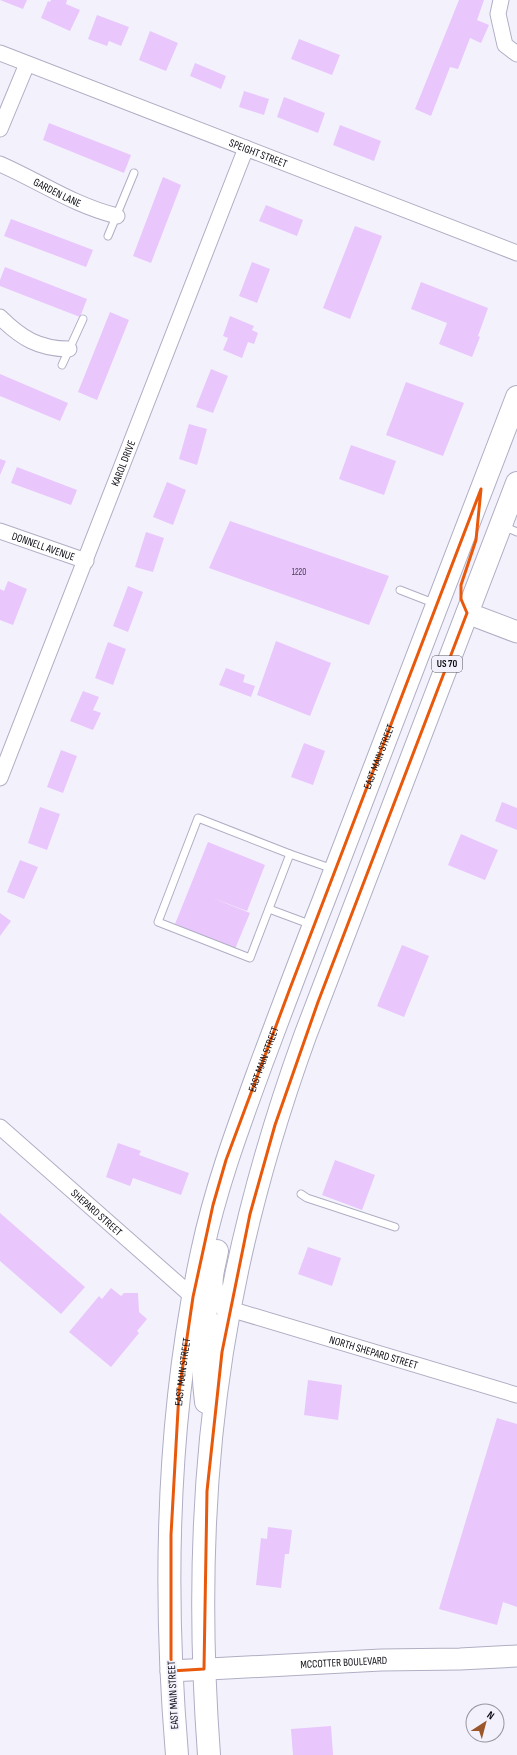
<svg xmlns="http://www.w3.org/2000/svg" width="517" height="1755" viewBox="0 0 517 1755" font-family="'Sofia Sans Condensed',sans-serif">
	<rect width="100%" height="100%" fill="#f3f2fc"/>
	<g fill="#e9c6fc">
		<polygon points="0,0 27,0 23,9"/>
		<polygon points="51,0 67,0 66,4 80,10 70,31 41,18 48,1 50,2"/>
		<polygon points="459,0 484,0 477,20 489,25 481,43 470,38 458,69 450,67 431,116 415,109"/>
		<polygon points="97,15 129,27 121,46 109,41 107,46 88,39"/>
		<polygon points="150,31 178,43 166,71 139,60"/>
		<polygon points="299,39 340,55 332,75 291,59"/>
		<polygon points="195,63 226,76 221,89 190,76"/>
		<polygon points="244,91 269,99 264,115 239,107"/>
		<polygon points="284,97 325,113 318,133 277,117"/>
		<polygon points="49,123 131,155 124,173 43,140"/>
		<polygon points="340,125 381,141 374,161 333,145"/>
		<polygon points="163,177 181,185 151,263 133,256"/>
		<polygon points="266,205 303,220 297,236 259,221"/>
		<polygon points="11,219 93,250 86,267 4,236"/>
		<polygon points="355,226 382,236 350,319 323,308"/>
		<polygon points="252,262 270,269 257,303 239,296"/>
		<polygon points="5,267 87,299 80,317 0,286 0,280"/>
		<polygon points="421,282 488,308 478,336 480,337 472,357 439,344 447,323 411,309"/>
		<polygon points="110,312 129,320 97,400 78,392"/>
		<polygon points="230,316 254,326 252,330 258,333 254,344 248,342 242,358 223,350 228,338 223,336"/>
		<polygon points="211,369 228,376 213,413 196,407"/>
		<polygon points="0,374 68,403 60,421 0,396"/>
		<polygon points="406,382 464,403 443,456 386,435"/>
		<polygon points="189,424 207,429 197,465 179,459"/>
		<polygon points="351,445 396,461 384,495 339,479"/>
		<polygon points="0,459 6,461 0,475"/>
		<polygon points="17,467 77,490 71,505 11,483"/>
		<polygon points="167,482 186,490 173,525 153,517"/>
		<polygon points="230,521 389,576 369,625 209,568"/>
		<polygon points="146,532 164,538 153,572 135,567"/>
		<polygon points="8,581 27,589 13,625 0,620 0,589 4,591"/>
		<polygon points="128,586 143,592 128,632 113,626"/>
		<polygon points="276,641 331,663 310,716 257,695"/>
		<polygon points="108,642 126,649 113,685 95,678"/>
		<polygon points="226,668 245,675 243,682 255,686 251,697 219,685"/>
		<polygon points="83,691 99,697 93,710 101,713 93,730 70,721"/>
		<polygon points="304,743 325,751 313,785 291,777"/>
		<polygon points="61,750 77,756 63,793 47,787"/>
		<polygon points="502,802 517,808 517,830 495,821"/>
		<polygon points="40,807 60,814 47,850 28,843"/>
		<polygon points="461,834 498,850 485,880 448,865"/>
		<polygon points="208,842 265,865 247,911 210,897 250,913 235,949 175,924"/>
		<polygon points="20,860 38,867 24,899 7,892"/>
		<polygon points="0,913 11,921 0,936"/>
		<polygon points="402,945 429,956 404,1017 377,1006"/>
		<polygon points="118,1143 141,1151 139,1155 189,1173 181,1195 133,1178 130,1186 106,1177"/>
		<polygon points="335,1160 375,1175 362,1210 322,1195"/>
		<polygon points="0,1213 85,1287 61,1314 0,1261"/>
		<polygon points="308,1247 341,1258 332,1286 298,1274"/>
		<polygon points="111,1288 121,1296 124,1293 138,1293 139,1312 147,1319 137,1331 139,1333 111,1367 69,1332 99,1296 102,1299"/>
		<polygon points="308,1380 342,1385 338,1420 304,1415"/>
		<polygon points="497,1418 517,1424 517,1607 503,1602 497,1625 439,1609"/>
		<polygon points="268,1527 292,1530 289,1554 285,1554 281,1588 256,1585 261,1538 267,1539"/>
		<polygon points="331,1726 333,1755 293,1755 291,1729"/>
	</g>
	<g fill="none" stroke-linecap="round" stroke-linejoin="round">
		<g stroke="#afaec4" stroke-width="9">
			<g id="lane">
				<polyline points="108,236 134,173"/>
				<polyline points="62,365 83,319"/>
				<polyline points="503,526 517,532"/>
				<polyline points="400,590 436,604"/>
				<polygon points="198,818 290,854 250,958 158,922"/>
				<polyline points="290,854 333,869"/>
				<polyline points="269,909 312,925"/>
				<polyline points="301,1194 307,1198 395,1227"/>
			</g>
		</g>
		<g stroke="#afaec4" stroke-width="17">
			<g id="street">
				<polyline points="501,0 498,14 505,45 517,54"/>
				<path id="s1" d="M 0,53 L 517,253"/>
				<polyline points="0,129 27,64"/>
				<path id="s2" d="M 0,164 C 41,182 73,205 117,216"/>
				<path d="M 0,317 C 21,338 39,349 69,349"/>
				<path id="s3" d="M 0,531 L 86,561"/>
				<path id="s4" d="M 0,778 L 246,148"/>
				<path id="s5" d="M 0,1127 L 193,1297"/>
				<path id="s6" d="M 230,1309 L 517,1395"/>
			</g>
		</g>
		<g stroke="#afaec4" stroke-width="23">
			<g id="secondary">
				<polyline points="467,613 517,632"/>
				<path id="s7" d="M 171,1671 L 381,1660 L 460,1659 L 517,1656"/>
			</g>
		</g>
		<g stroke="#afaec4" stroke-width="24">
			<g id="primary">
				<path d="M 217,1251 C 212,1278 203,1292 230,1309"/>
				<path d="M 193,1297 C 217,1320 206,1339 204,1368 C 203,1379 205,1391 206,1402"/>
				<path id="s8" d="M 177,1755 C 163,1589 167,1415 202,1252 C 216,1186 239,1125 262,1062 C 282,1009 302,955 323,902 C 387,734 452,566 517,397"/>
				<path d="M 209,1755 C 199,1621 201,1485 222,1352 C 239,1244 268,1138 305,1036 L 517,483"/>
			</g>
		</g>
		<use href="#lane" stroke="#fff" stroke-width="7"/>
		<use href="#street" stroke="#fff" stroke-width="15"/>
		<use href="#secondary" stroke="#fff" stroke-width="21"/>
		<use href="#primary" stroke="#fff" stroke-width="22"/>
	</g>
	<path fill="none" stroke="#e8590c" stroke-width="3" stroke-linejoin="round" d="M 481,489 L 476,540 L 461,585 L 461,599 L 467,613 L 318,1002 L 275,1125 L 250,1214 L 222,1352 L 207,1491 L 204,1669 L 171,1671 L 171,1535 L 179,1392 L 193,1297 L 213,1205 L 226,1160 L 289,991 Z"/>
	<g text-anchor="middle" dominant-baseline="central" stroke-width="3.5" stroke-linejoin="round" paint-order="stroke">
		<g font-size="9" fill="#443a4e">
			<text x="299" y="572">1220</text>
		</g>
		<rect fill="#f3f2fc" stroke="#52515a" stroke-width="1" x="432" y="656" width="30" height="16" rx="3"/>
		<g font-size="10" font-weight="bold" fill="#0d0c14">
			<text x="447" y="664">US 70</text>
		</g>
		<g font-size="11" fill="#0d0c14" stroke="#f3f2fc">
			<text stroke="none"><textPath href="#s1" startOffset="277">SPEIGHT STREET</textPath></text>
			<text stroke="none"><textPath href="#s2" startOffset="64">GARDEN LANE</textPath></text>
			<text stroke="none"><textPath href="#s4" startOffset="338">KAROL DRIVE</textPath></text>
			<text stroke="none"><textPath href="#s3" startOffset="46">DONNELL AVENUE</textPath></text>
			<text stroke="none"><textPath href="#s8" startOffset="1032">EAST MAIN STREET</textPath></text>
			<text stroke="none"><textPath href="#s8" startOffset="708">EAST MAIN STREET</textPath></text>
			<text stroke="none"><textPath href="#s5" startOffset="129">SHEPARD STREET</textPath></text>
			<text stroke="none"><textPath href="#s6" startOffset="150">NORTH SHEPARD STREET</textPath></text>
			<text stroke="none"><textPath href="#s8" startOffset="384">EAST MAIN STREET</textPath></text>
			<text stroke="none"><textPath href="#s7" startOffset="173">MCCOTTER BOULEVARD</textPath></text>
			<text transform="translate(173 1695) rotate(-93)">EAST MAIN STREET</text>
		</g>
	</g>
	<g transform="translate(485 1723) rotate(36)"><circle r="19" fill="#f3f2fc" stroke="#97969f"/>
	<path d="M0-3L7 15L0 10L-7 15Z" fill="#9b562a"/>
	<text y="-6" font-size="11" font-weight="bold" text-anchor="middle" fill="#0d0c14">N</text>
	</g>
</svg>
